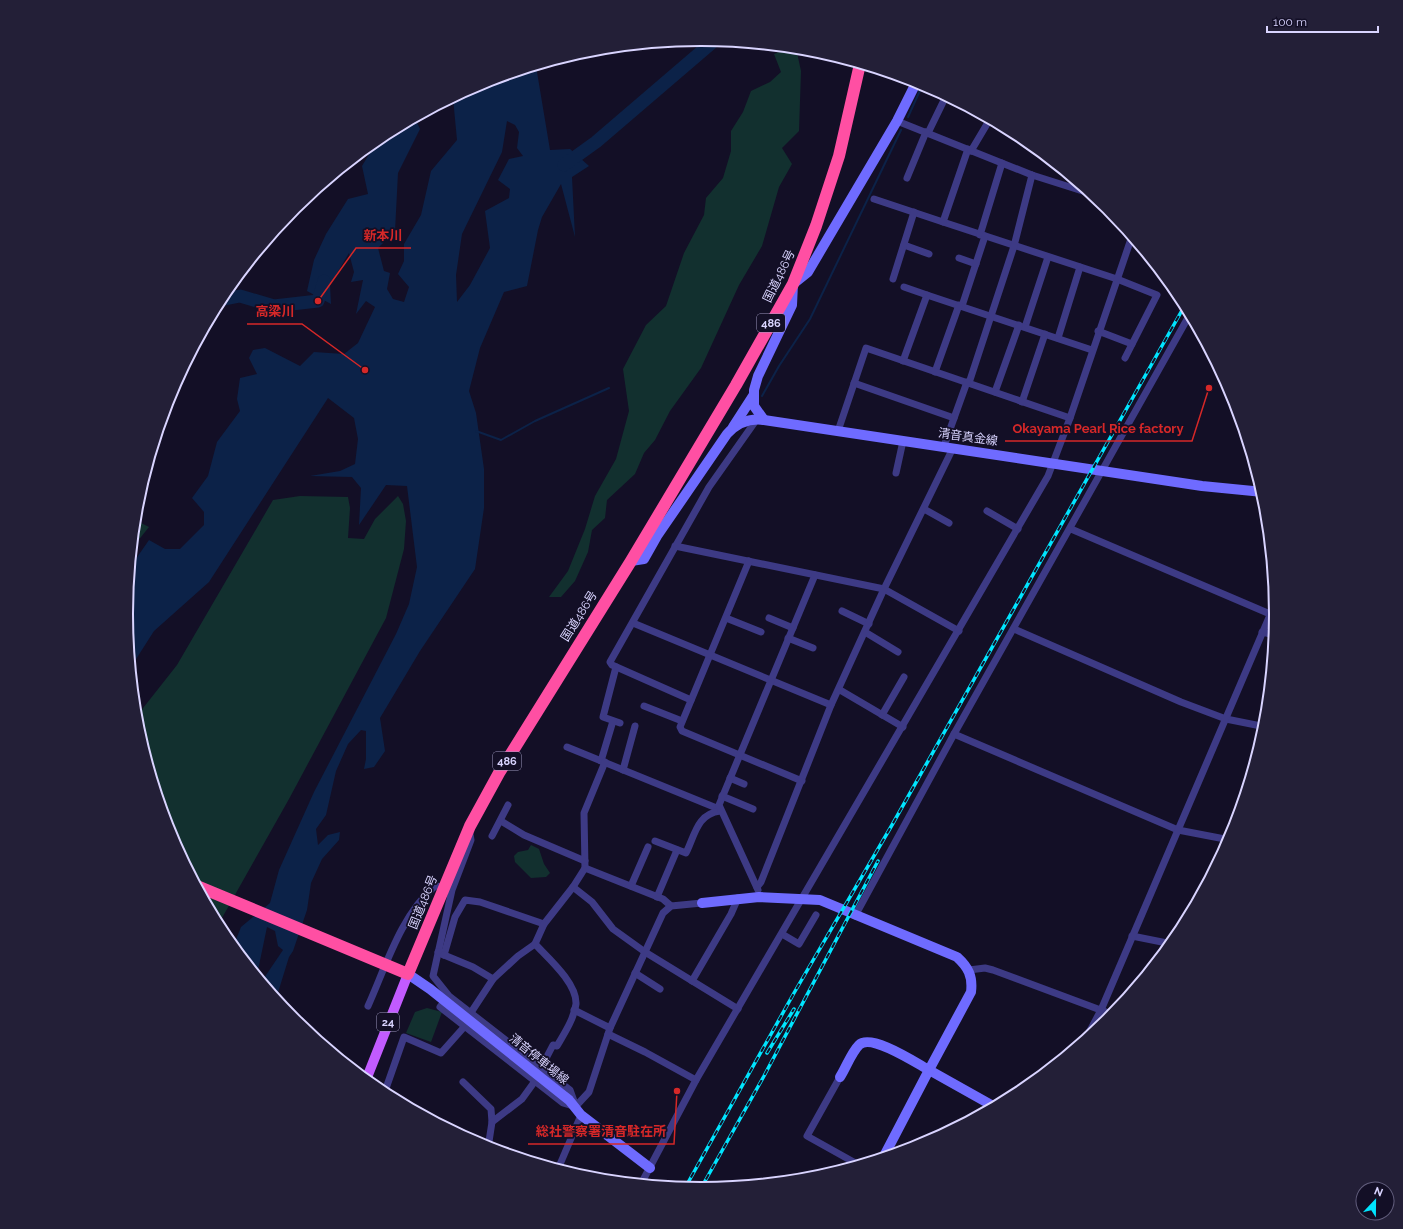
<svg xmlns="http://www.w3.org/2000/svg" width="1403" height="1229" viewBox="0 0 1403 1229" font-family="Raleway,'Noto Sans JP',sans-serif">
	<rect width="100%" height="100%" fill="#130f26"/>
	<g fill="#12302f">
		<polygon points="789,48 796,48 801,71 799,131 782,148 792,164 779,187 762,246 739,285 701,368 670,411 655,440 644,453 635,474 607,500 605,518 592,530 588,552 575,581 561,597 549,597 568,571 585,529 595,496 616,459 629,411 623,369 646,325 666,306 684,253 704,215 706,198 723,178 731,151 731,131 743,112 751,91 770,82 781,72 774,54"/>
		<polygon points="300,496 348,497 350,508 348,538 364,539 375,519 398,496 403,504 406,521 404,549 386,618 289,799 218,925 170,835 137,727 136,717 177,665 273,500"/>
		<polygon points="135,520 149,527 133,547"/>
		<polygon points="531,845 539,849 544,864 550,873 546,877 531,878 515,862 514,856 518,852 528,850"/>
		<polygon points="427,1008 442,1012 431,1042 406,1033 415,1012"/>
	</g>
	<path fill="#0c2248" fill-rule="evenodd" d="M 536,66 L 550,150 L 570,149 L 589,166 L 572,177 L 575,237 L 561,184 L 542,217 L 538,230 L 527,286 L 504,292 L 480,348 L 469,391 L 476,413 L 484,469 L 484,508 L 475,569 L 420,651 L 380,718 L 385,751 L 374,767 L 364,769 L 366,759 L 366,731 L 361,730 L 348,744 L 336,771 L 326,815 L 316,829 L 318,845 L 328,835 L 340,832 L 339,840 L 322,859 L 311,883 L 307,910 L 293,951 L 289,957 L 276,999 L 262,981 L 283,950 L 278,946 L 275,931 L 267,927 L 257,975 L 233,947 L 241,927 L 270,903 L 279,870 L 314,792 L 396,634 L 409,604 L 417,567 L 407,486 L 386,485 L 359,525 L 361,488 L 352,477 L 310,476 L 340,471 L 355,464 L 358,439 L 354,418 L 328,398 L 209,582 L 154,631 L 131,667 L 126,614 L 131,566 L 149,540 L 165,549 L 180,549 L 204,525 L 204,512 L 192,498 L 208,476 L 217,442 L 240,411 L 237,399 L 240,378 L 257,374 L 249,358 L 253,350 L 265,348 L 300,366 L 314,352 L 344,354 L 358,343 L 375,307 L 366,301 L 356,314 L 363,280 L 351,282 L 354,272 L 349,253 L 330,285 L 331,304 L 307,291 L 314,260 L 326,234 L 348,199 L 368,194 L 362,166 L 377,141 L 415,118 L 420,129 L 398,173 L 395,231 L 378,248 L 384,271 L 390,273 L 387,289 L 393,299 L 404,302 L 409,287 L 398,274 L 404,261 L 404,244 L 421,215 L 431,171 L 457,140 L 453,98 L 481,83 ZM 507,121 L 515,125 L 519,132 L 517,148 L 523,156 L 509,159 L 498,180 L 510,189 L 509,198 L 485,211 L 490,248 L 470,285 L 457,302 L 456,275 L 462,234 L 502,152 Z"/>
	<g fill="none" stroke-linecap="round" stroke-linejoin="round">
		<g stroke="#0c2248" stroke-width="2">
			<polyline points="908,117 923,84"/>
			<polyline points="762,396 779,366 810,319 901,130"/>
			<polyline points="476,431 501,440 535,421 609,388"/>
		</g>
		<g stroke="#0c2248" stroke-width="13">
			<polyline points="564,165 596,142 715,40"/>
			<polyline points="220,300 240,296 274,306 318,301 324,281"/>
		</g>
		<g stroke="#3d3a85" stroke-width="7">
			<polyline points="897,121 1032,175 1092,194"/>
			<polyline points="928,133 946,96"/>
			<polyline points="968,149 943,222 1117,279 1157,295 1125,358"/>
			<polyline points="971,151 990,119"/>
			<polyline points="907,178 926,132"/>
			<polyline points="874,199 943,222"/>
			<polyline points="980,235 1002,163"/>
			<polyline points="904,245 929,254"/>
			<polyline points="959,258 976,264"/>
			<polyline points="893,279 914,212"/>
			<polyline points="904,287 927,295"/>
			<polyline points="962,306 985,236"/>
			<polyline points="1025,327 1048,257"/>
			<polyline points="1098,331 1132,344"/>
			<polyline points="1058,338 1080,267"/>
			<polyline points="903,361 927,295 1092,350"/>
			<polyline points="935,372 959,305"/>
			<polyline points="854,383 954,418"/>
			<polyline points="969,383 1014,246 1032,175"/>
			<polyline points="995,392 1019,325"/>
			<polyline points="1022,402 1045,334"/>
			<polyline points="838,431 866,348 1070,418"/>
			<polyline points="944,446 967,382"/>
			<polyline points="896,473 903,441"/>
			<polyline points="924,509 949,523"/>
			<polyline points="987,511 1018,529"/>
			<polyline points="1071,529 1270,614"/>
			<polyline points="675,546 884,589 959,631"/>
			<polyline points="749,561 680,727 682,731 802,781"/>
			<polyline points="842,611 869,624"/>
			<polyline points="726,618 761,632"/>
			<polyline points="769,618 793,628"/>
			<polyline points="633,623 831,705"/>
			<polyline points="1014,629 1181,702 1226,719 1266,727"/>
			<polyline points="865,632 898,652"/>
			<polyline points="1262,632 1275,635"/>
			<polyline points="788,638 813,648"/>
			<polyline points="616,667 603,717 620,723"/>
			<polyline points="840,690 903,727"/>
			<polyline points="691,700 612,665 610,662 709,487 757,419"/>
			<polyline points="644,706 682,721"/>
			<polyline points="882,715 904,677"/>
			<polyline points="954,734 1178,830 1230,840"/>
			<polyline points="567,747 719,809"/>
			<polyline points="601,761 613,721"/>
			<polyline points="623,770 635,726"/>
			<polyline points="730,778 744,784"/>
			<polyline points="722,796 753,809"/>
			<polyline points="501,821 524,835 585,861"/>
			<polyline points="470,834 471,840 452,890 433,976 449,996 570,1090 575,1104"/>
			<polyline points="492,836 508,805"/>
			<path d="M 655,841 L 686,853 C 695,835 697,814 720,811"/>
			<polyline points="585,868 584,813 605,762"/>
			<polyline points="631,886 648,847"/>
			<polyline points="573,887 592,902 613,929 645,952 738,1009"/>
			<polyline points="757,887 761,882 831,705 884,589 953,448"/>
			<polyline points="758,890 719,805 815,575"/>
			<polyline points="657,897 677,850"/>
			<polyline points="855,916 954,734 1190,314"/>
			<polyline points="782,934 799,944 816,915"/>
			<polyline points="1132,936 1172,944"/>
			<polyline points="438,952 444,955 455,917 465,900 480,902 544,924 573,887 585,868 663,899 671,906"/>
			<polyline points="444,955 473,967 493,979"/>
			<polyline points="969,970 985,968 993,970 1114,1015"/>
			<polyline points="635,973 660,989"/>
			<polyline points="692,981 731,914 738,898"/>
			<polyline points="447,998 440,1007 563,1103 573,1106"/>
			<path d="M 368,1006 C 386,966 401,915 435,886 L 444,887"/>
			<polyline points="574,1010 610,1028"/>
			<polyline points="470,1014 493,979 518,956 535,944"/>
			<polyline points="608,1034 645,1052 696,1080"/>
			<polyline points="1084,1042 1101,1010 1276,601"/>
			<path d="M 541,1068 L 553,1045 L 557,1046 C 564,1034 574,1019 576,1004 C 577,983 548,958 535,944 L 544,924"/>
			<polyline points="840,1077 807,1136 859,1165"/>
			<polyline points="463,1082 491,1109 492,1122"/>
			<polyline points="384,1094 404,1037 441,1053 465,1026"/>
			<polyline points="576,1106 589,1092 610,1028 663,913 671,906 702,903"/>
			<polyline points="488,1148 492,1122 522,1099 535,1081"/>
			<polyline points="558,1169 581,1115"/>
			<polyline points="641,1184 696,1080 1048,476 1070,418 1132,236"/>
		</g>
		<g stroke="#6f6bff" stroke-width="10">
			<polyline points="764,420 754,406 754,390 758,376 792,305 793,284 808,272 828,238 897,121 917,81"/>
			<polyline points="733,427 753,396"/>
			<path d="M 631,561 L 644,559 L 657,536 L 727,434 C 737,423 749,418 764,420 L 1202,486 L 1263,492"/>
			<path d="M 702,903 L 759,897 L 820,900 L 957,957 C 968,967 973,976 971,992 L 929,1070 L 995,1107"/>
			<polyline points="408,974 430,989 569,1100 581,1115 650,1168"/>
			<path d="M 840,1077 C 846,1068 851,1053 859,1045 C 871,1033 916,1063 929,1070 L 883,1158"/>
		</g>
		<polyline stroke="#c25bff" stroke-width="10" points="366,1080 408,974"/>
		<polyline stroke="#ff4fa3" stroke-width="12" points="197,886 408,974 470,826 499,773 631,561 736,385 793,284 816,226 839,156 860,64"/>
		<g stroke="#00e5ff" stroke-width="3.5">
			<g id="rail">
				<polyline points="767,1053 794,1009"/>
				<polyline points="685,1188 794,993 892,825 1185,305"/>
				<polyline points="700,1190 764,1076 878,861"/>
			</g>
		</g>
		<use href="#rail" stroke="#130f26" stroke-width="2" stroke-dasharray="6" stroke-linecap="butt"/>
	</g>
	<g text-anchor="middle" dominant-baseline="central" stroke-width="3.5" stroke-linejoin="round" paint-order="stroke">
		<g fill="#130f26" stroke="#9e99be" stroke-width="1">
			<rect x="757" y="314" width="28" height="18" rx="3"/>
			<rect x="493" y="752" width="28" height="18" rx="3"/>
			<rect x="377" y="1013" width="22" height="18" rx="3"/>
		</g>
		<g font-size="11" font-weight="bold" fill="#d9d4ff">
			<text x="771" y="323">486</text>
			<text x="507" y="761">486</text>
			<text x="388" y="1022">24</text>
		</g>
		<g font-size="12" fill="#d9d4ff" stroke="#130f26">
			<text transform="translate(779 276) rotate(-64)">国道486号</text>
			<text transform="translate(968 437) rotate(8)">清音真金線</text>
			<text transform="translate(579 616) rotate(-58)">国道486号</text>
			<text transform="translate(423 902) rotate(-68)">国道486号</text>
			<text transform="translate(539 1059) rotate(39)">清音停車場線</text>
		</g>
	</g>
	<path d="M0 0H1403V1229H0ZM133 614a568 568 0 1 1 1136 0a568 568 0 1 1-1136 0Z" fill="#231f37" fill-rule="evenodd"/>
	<path fill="none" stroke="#d9d4ff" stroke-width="2" d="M133 614a568 568 0 1 1 1136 0a568 568 0 1 1-1136 0Z"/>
	<path fill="none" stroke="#d62828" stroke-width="1.5" d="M318 301L356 248H411M365 370L302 324H247M1209 388L1192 441H1005M677 1091L674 1144H528"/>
	<g fill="#d62828" stroke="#130f26" stroke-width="1.5">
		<circle cx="318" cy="301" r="4"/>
		<circle cx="365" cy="370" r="4"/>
		<circle cx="1209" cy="388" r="4"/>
		<circle cx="677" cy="1091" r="4"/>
	</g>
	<g font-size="13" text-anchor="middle" font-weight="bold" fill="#d62828" stroke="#130f26" stroke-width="3.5" stroke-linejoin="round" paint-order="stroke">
		<text x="383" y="240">新本川</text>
		<text x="275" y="316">高梁川</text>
		<text x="1098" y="433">Okayama Pearl Rice factory</text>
		<text x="601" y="1136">総社警察署清音駐在所</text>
	</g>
	<g transform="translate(1375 1201) rotate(22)"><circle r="19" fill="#130f26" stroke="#625e7d"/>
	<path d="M0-3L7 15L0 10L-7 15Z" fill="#00e5ff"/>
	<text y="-6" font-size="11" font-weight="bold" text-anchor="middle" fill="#d9d4ff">N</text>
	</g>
	<path d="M1267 26v6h111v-6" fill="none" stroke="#d9d4ff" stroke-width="2"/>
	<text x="1273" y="26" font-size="12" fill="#d9d4ff" stroke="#130f26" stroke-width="3" paint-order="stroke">100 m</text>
</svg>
